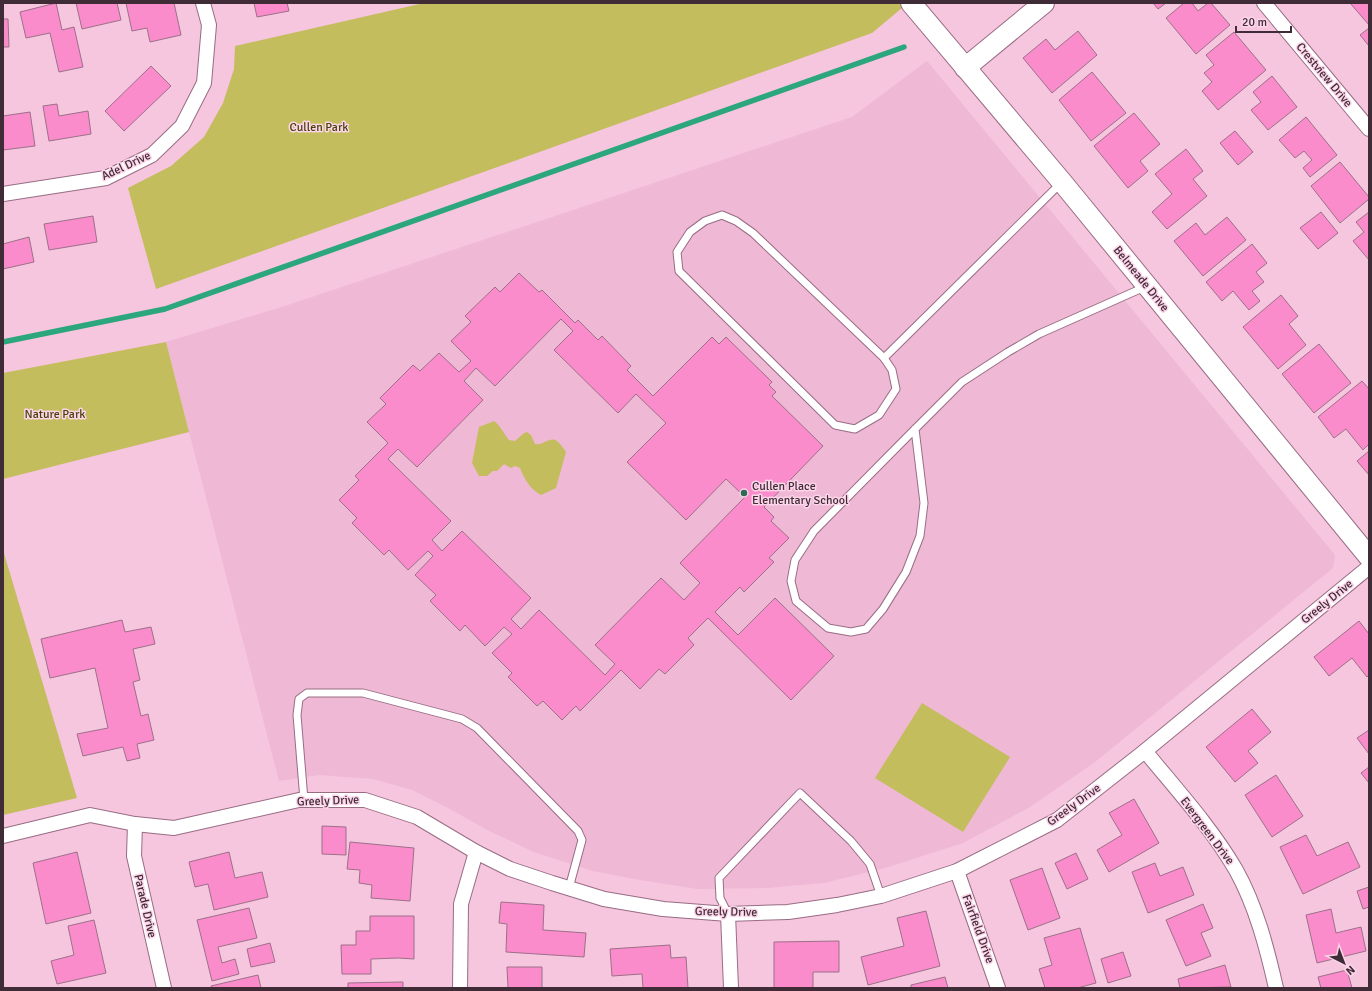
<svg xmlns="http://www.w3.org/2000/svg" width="1372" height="991" viewBox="0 0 1372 991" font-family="Signika,sans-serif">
	<rect width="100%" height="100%" fill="#f6c5de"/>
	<polygon fill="#efb8d5" points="927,61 1335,555 1333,568 1095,762 1030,807 963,843 885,868 824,883 766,888 698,889 640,880 593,871 534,852 489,831 448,808 412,790 373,779 319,775 279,781 166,342 285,306 852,117"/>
	<g fill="#c3bd5d">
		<polygon points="424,3 908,3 872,33 156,289 128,188 171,166 204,137 223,103 234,69 235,46"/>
		<polygon points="166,342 189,432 3,479 3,373"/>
		<path d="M 494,421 C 500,425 504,434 509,440 L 515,441 L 524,433 L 527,432 L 531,435 L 535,444 C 543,446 550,436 557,441 C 561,444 563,448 566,452 L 556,488 L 541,495 C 531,490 524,479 520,468 L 515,466 L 511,468 L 504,464 L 497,471 L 493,471 L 487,476 L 479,476 L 472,463 L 479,427 Z"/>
		<polygon points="3,550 77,798 3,815"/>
		<polygon points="922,703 1010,757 963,832 875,778"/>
	</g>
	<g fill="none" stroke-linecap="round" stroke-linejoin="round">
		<polyline stroke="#2ca67d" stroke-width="5.5" points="3,342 165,309 904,47"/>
	</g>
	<g fill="#fb8ccc" stroke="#9c7088" fill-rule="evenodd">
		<polygon points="56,3 62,30 74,27 83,67 59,72 50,33 26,38 20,12"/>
		<polygon points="76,3 117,3 121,20 82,29"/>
		<polygon points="126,3 174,3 181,35 150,42 147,28 132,31"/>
		<polygon points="254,3 287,3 289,11 257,17"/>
		<polygon points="1153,3 1166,3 1158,9"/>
		<polygon points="1184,3 1192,3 1198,11 1208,3 1211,3 1230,25 1196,54 1166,18"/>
		<polygon points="1350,3 1369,3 1369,25"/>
		<polygon points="3,19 8,19 9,47 3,47"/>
		<polygon points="1369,28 1369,46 1360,35"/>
		<polygon points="1078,31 1097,55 1052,93 1023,58 1046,39 1055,50"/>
		<polygon points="1234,32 1266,70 1218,110 1202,91 1212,82 1204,73 1214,65 1206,55"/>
		<polygon points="151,66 171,86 124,131 105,111"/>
		<polygon points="1092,72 1126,113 1091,141 1059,100"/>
		<polygon points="1272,76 1297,107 1268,130 1251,110 1261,102 1253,92"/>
		<polygon points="57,104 59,116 88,111 91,134 49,141 43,106"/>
		<polygon points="30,112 35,146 3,150 3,116"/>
		<polygon points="1134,113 1160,144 1140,161 1148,171 1128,188 1094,146"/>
		<polygon points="1306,117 1337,155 1310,177 1303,168 1312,160 1304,151 1295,158 1279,140"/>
		<polygon points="1235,131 1253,152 1238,165 1220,143"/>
		<polygon points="1186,149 1203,171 1193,179 1207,196 1167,229 1152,212 1172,194 1155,174"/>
		<polygon points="1340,162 1369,197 1369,199 1340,223 1311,186"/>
		<polygon points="1321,212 1338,233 1318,249 1300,228"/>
		<polygon points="1369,212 1369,260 1353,241 1364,232 1356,222"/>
		<polygon points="93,216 97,242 49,250 44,224"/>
		<polygon points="1227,217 1246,240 1203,276 1174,241 1196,223 1205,235"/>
		<polygon points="29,237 34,262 3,269 3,244"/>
		<polygon points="1252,244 1267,263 1256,272 1264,282 1252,291 1260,301 1249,310 1233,291 1222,301 1206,282"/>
		<path d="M 519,273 L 539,292 L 542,290 L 575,323 L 578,320 L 598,340 L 602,336 L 631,366 L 627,370 L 653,396 L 712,337 L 719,344 L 726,337 L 772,382 L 769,385 L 776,392 L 772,396 L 823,446 L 764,507 L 774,517 L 771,521 L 789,538 L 769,558 L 774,562 L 744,592 L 740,587 L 715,612 L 738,635 L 775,598 L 834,656 L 791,700 L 708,618 L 688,638 L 694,645 L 665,674 L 659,669 L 640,689 L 621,670 L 580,711 L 576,706 L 562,720 L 543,701 L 537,706 L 508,677 L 512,673 L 492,653 L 512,634 L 504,627 L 485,646 L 465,625 L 460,631 L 430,601 L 436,595 L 415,575 L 433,556 L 428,551 L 408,570 L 389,550 L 384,555 L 352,523 L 357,518 L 339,500 L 359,480 L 355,476 L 388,443 L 367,422 L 386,404 L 380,398 L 413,365 L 420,371 L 439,353 L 459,372 L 471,361 L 451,341 L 471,322 L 465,316 L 495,287 L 500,292 ZM 561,319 L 573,331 L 554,350 L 618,413 L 636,394 L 666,423 L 627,462 L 686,520 L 726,479 L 745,497 L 680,563 L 700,583 L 684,600 L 661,578 L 595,645 L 615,664 L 605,675 L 539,610 L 521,629 L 511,619 L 531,598 L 462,531 L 442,551 L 432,540 L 451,521 L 388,459 L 398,449 L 417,467 L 483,400 L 464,381 L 476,368 L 495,386 Z"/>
		<polygon points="1281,295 1298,316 1289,324 1306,345 1278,369 1243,327"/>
		<polygon points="1319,344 1351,383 1314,413 1282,374"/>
		<polygon points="1362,381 1369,389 1369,444 1363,450 1346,429 1334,438 1318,417"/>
		<polygon points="1369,451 1369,475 1357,461"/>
		<polygon points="122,620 125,632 151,627 155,644 133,649 140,680 133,682 141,716 148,714 154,740 137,744 140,758 127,761 123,747 83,756 77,734 108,728 95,668 50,678 41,639"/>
		<polygon points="1359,621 1369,634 1369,675 1367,677 1352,658 1329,676 1314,657"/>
		<polygon points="1252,709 1271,732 1248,751 1258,763 1235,782 1206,747"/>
		<polygon points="1369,730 1369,754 1357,738"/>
		<polygon points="1369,767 1369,783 1361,773"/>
		<polygon points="1276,775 1303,816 1272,837 1245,795"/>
		<polygon points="1134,799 1159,843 1109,872 1097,850 1122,835 1109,813"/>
		<polygon points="322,826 346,827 346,855 322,854"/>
		<polygon points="1306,835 1317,856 1348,842 1360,867 1303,894 1280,847"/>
		<polygon points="350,842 414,848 410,901 371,898 372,885 359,883 360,870 347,869"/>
		<polygon points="77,852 91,913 46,924 33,863"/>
		<polygon points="229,852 235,878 262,872 268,897 214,910 208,884 195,887 189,862"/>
		<polygon points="1076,853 1088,879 1067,889 1055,863"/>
		<polygon points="1155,863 1160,876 1183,867 1194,895 1148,913 1132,872"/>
		<polygon points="1042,868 1060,918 1028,930 1010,880"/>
		<polygon points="1369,887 1369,907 1363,909 1357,891"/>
		<polygon points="501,902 544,905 543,930 586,933 584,957 506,952 507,924 499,923"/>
		<polygon points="1203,904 1213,928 1201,933 1211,956 1186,966 1166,920"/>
		<polygon points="249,908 257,938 218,947 222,963 235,959 239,974 212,981 197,920"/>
		<polygon points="1331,909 1336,933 1361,927 1366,951 1317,963 1306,915"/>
		<polygon points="926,911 940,966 868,985 861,957 904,946 897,918"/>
		<polygon points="370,916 414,916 414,959 398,958 371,959 371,974 342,974 341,945 356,945 356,931 370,931"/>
		<polygon points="94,920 106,973 57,984 51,961 74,955 68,926"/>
		<polygon points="1080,928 1096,983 1077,988 1045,988 1039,969 1052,965 1044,938"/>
		<polygon points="839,941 839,972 813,972 813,988 774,988 774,942"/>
		<polygon points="270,943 275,962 251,967 247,949"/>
		<polygon points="670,945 671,958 686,957 688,988 643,988 642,974 612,976 610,949"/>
		<polygon points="1123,952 1131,976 1108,983 1101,959"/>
		<polygon points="1225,965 1231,987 1180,988 1178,979"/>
		<polygon points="507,967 542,967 542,988 508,988"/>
		<polygon points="1347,970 1352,988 1321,988 1318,977"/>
		<polygon points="258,975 261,988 212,988 211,986"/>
		<polygon points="945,977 948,988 911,988 911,985"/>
		<polygon points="403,982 403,988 348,988 348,983"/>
	</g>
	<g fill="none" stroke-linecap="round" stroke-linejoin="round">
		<g stroke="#986d84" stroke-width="9">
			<g id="lane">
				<polygon points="722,215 736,221 753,233 884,358 892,370 896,389 879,415 855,429 835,425 679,271 677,252 690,232 705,221"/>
				<polyline points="884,358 1062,182"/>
				<polyline points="915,429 924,503 920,536 906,572 883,609 866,629 851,632 828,628 796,601 791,581 795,560 814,531 915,429 962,382 1008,352 1039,334 1147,286"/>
				<polyline points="304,800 297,715 299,699 307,693 363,693 462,719 477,728 578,831 582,840 569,888"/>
				<polyline points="728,914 720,898 719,878 800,793 851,841 870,864 881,896"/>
			</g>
		</g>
		<g stroke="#986d84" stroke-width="16">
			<g id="street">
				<polyline points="1264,3 1369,129"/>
				<polyline points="3,194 106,178 152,155 182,126 204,83 209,25 203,3"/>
				<path d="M 1145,751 C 1176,789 1211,827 1236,870 C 1256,906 1267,948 1276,988"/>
				<polyline points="135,824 134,856 164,988"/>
				<polyline points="3,836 90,815 135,824 174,828 299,800 365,800 417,817 476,852 510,869 552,883 604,899 663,909 728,914 788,912 837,905 881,896 957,871 1057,820 1145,751 1369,567"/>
				<polyline points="957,871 998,988"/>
				<polyline points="728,914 731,988"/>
				<polyline points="460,988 461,904 476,852"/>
			</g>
		</g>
		<g stroke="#986d84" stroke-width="22">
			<g id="secondary">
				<polyline points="911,3 1062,182 1369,557"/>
				<polyline points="965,68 1044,3"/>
			</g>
		</g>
		<use href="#lane" stroke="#fff" stroke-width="7"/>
		<use href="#street" stroke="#fff" stroke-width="14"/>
		<use href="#secondary" stroke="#fff" stroke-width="20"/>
	</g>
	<circle fill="#306a54" stroke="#fdd5ea" stroke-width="1.5" cx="744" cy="493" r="4"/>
	<g text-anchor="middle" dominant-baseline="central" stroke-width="3" stroke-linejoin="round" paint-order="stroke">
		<g font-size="12" fill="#3f2c36" stroke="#fdd5ea">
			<text transform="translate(1324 75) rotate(50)">Crestview Drive</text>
			<text transform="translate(126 166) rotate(-25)">Adel Drive</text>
			<text transform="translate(1141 279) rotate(51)">Belmeade Drive</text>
			<text transform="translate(1327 602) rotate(-39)">Greely Drive</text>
			<text transform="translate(328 801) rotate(-2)">Greely Drive</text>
			<text transform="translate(1074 805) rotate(-36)">Greely Drive</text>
			<text transform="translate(1207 831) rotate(53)">Evergreen Drive</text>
			<text transform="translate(145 906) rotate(77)">Parade Drive</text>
			<text transform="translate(726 912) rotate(1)">Greely Drive</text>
			<text transform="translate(978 929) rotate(70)">Fairfield Drive</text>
		</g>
		<g font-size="12" fill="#444007" stroke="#fdd5ea">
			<text x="319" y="127">Cullen Park</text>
			<text x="55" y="414">Nature Park</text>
		</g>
		<g font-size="12" fill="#3f2c36" stroke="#fdd5ea" text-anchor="start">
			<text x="752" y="486">Cullen Place<tspan x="752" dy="14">Elementary School</tspan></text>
		</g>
	</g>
	<rect width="1372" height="991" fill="none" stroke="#3f2c36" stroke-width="8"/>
	<g transform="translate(1344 963) rotate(138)" stroke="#fdd5ea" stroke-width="3" paint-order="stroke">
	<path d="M0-3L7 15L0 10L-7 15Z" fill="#3f2c36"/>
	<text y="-6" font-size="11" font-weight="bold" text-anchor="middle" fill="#3f2c36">N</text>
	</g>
	<path d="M1236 26v6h55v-6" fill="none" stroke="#3f2c36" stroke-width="2"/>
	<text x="1242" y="26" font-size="12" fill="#3f2c36" stroke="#fdd5ea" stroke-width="3" paint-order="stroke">20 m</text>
</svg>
